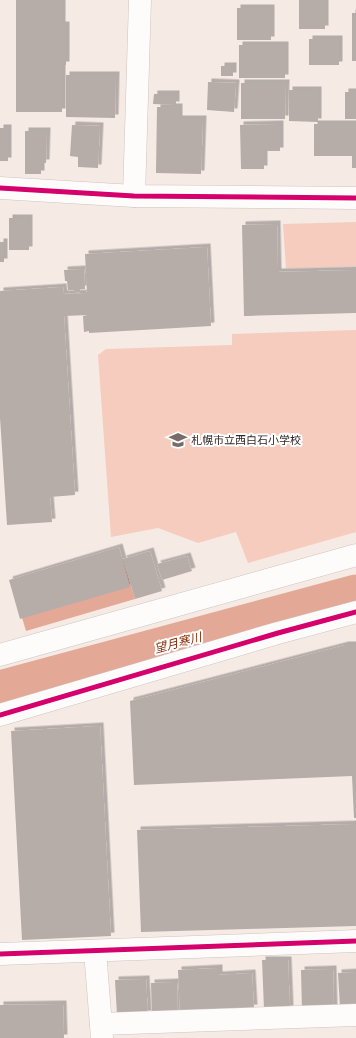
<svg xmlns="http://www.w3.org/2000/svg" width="356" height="1038" viewBox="0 0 356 1038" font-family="'Asap Condensed','Noto Sans JP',sans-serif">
	<defs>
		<filter id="shadow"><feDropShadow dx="3.5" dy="-3.5" stdDeviation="0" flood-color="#0004"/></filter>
	</defs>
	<rect width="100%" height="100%" fill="#f6eae5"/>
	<g fill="#f5ccbe">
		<polygon points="356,222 356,266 286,268 283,224"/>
		<polygon points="356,330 356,532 248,563 236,532 198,543 158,528 111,537 98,355 106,349 232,345 232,334"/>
	</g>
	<polygon fill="#e4a996" points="123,559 135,599 26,631 14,591"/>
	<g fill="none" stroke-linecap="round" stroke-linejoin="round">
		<polyline stroke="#e4a996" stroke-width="41" points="0,691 356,595"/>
	</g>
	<g fill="#b6aca8" filter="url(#shadow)">
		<polygon points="16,0 62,0 62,25 66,25 66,65 62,65 62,112 16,112"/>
		<rect x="299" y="0" width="26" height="29"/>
		<rect x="237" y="8" width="34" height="32"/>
		<rect x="352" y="13" width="4" height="48"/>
		<rect x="309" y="39" width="30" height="26"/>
		<rect x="239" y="45" width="46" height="33"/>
		<rect x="221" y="66" width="12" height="10"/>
		<polygon points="66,75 116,75 115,118 66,117"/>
		<polygon points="208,82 236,83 234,112 207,110"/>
		<polygon points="241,83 286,83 285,119 241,119"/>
		<polygon points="289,90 318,90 318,122 289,121"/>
		<rect x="345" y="92" width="11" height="27"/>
		<polygon points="154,94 176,94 176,105 153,104"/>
		<polygon points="157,107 179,107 179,119 203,119 201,174 156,173"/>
		<polygon points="280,124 280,151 264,151 264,169 241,169 240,125"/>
		<polygon points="314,124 356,124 356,168 352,168 352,156 314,156"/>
		<polygon points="72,125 100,126 98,168 78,167 78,157 70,156"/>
		<rect x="0" y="128" width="8" height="33"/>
		<polygon points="25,131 47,131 46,163 41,163 41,174 25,174"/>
		<rect x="9" y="218" width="20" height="32"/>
		<polygon points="277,224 278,272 356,270 356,313 244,316 242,225"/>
		<rect x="0" y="242" width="4" height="20"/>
		<polygon points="207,247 211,326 89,333 89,331 84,332 83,316 88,315 64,316 75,495 50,497 52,522 7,525 0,418 0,291 63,287 64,294 87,293 85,254"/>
		<polygon points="84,269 85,289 80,289 80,292 74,293 74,290 68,290 67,281 65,281 64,270"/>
		<polygon points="119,547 130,587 20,619 9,580"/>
		<polygon points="150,551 162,591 135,599 123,559"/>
		<polygon points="187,556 192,571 162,580 157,564"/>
		<polygon points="345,645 356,645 356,818 354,818 352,776 134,785 130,701"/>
		<polygon points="100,726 111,936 22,940 11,731"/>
		<polygon points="356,824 356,926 141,932 137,830"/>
		<polygon points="262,960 288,960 290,1009 264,1009"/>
		<polygon points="219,968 219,975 252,973 254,1008 180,1012 178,970"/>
		<polygon points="333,969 334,1010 302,1011 301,970"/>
		<polygon points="356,972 356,1006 340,1007 338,973"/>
		<polygon points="146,979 148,1014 117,1015 115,980"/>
		<polygon points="177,982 178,1021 152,1022 151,983"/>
		<polygon points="63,1004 64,1038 0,1038 0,1005"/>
	</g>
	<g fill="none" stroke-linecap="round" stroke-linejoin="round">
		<g stroke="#cdc3bf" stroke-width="23">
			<g id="minor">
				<polyline points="0,188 134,196 356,198"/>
				<polyline points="134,196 140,0"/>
				<polyline points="0,655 356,555"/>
				<polyline points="0,715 278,633 356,612"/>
				<polyline points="95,951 102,1038"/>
				<polyline points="0,954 356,941"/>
				<polyline points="101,1024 356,1015"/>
			</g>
		</g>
		<use href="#minor" stroke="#fefcfb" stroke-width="22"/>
		<g stroke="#fff" stroke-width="8">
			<g id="cycleway">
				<polyline points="0,188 134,196 356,198"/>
				<polyline points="0,715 278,633 356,612"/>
				<polyline points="0,954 356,941"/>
			</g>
		</g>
		<use href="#cycleway" stroke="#d6006c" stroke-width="5"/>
	</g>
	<defs>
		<g id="school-bare" transform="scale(1.38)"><path d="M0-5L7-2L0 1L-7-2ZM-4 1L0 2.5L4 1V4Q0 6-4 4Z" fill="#776c68" stroke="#fff" stroke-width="2.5" paint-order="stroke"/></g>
	</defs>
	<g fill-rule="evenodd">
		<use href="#school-bare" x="178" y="440"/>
	</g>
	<g text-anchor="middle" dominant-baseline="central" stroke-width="4" stroke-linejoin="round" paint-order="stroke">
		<g font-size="11" fill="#322825" stroke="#fff" text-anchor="start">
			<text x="191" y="440">札幌市立西白石小学校</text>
		</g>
		<g font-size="12" font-style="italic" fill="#862902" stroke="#fff">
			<text transform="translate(178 643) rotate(-15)">望月寒川</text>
		</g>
	</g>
</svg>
